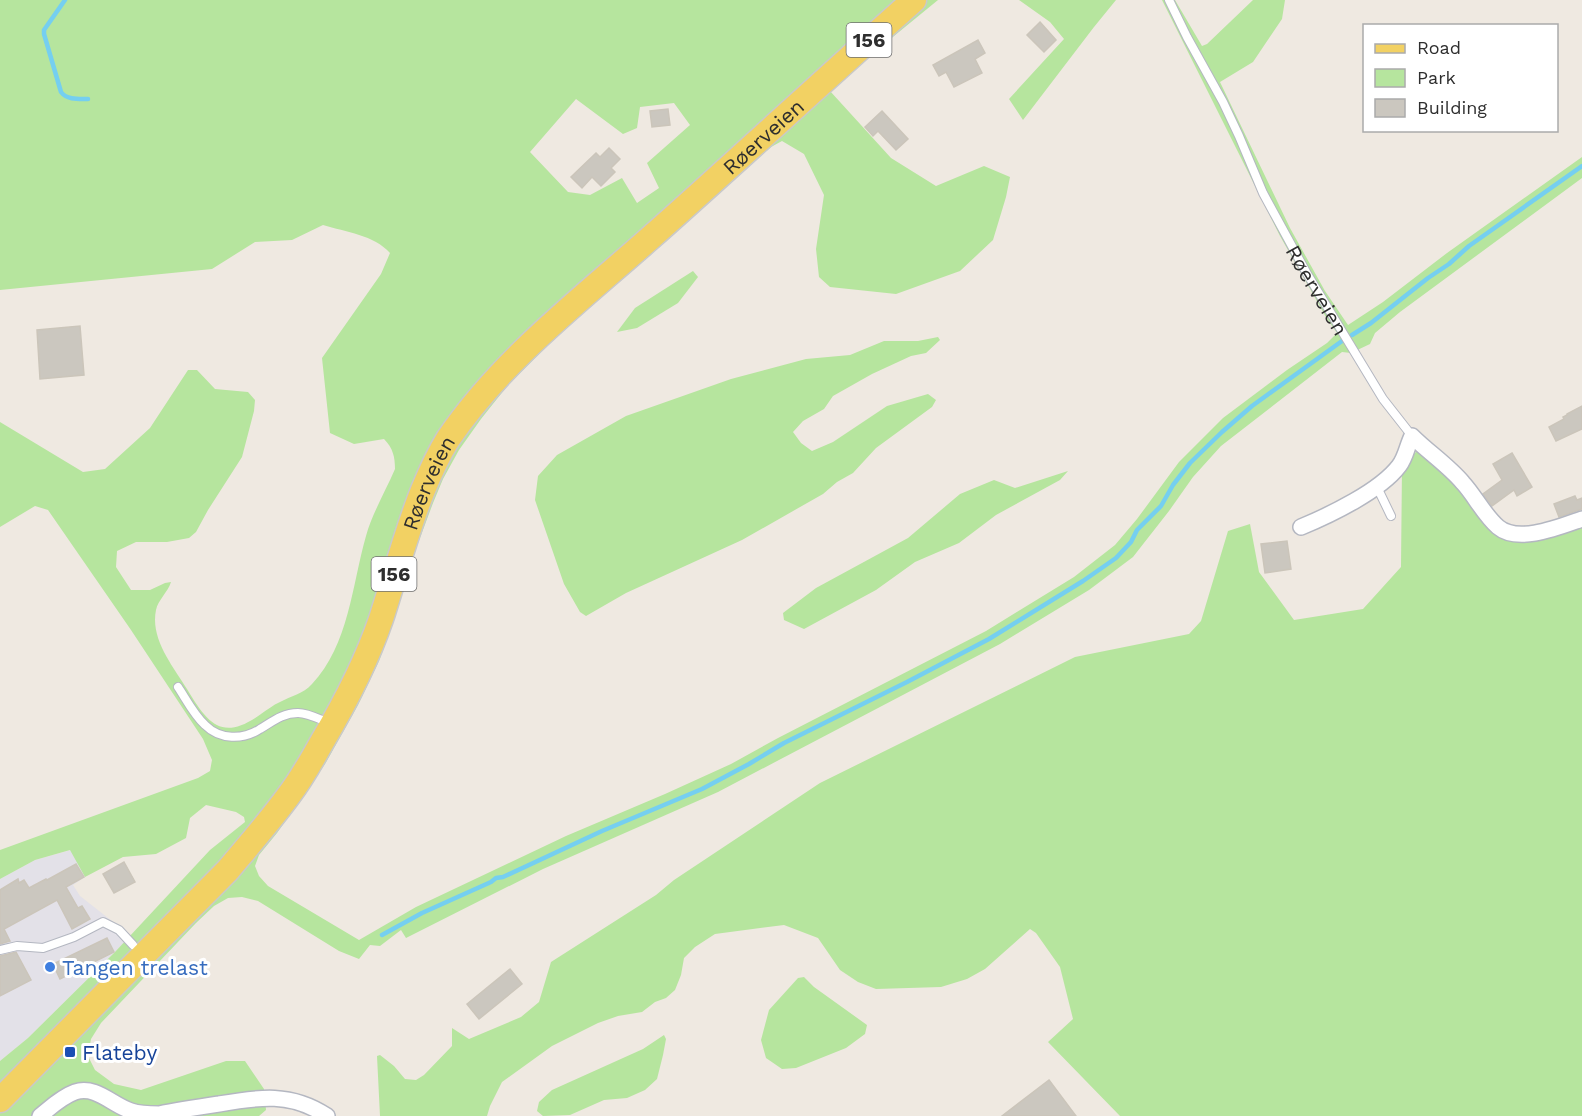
<svg xmlns="http://www.w3.org/2000/svg" width="1582" height="1116" viewBox="0 0 1582 1116" font-family="'Work Sans',sans-serif">
	<rect width="100%" height="100%" fill="#efe9e1"/>
	<polygon fill="#e3e1e8" points="71,850 85,877 73,885 80,896 131,936 28,1038 0,1061 0,879 35,860"/>
	<g fill="#b6e59e" fill-rule="evenodd">
		<path d="M 0,0 L 938,0 L 883,45 L 830,91 L 891,158 L 936,186 L 984,166 L 1010,177 L 1006,197 L 993,240 L 960,271 L 896,294 L 830,287 L 819,277 L 816,249 L 824,195 L 804,154 L 782,141 L 771,147 L 658,244 L 549,344 L 508,385 L 481,419 L 459,450 L 443,479 L 433,503 L 408,570 L 386,642 L 379,661 L 358,705 L 325,764 L 277,833 L 259,855 L 255,866 L 259,876 L 268,886 L 359,940 L 416,907 L 566,836 L 665,794 L 731,764 L 778,738 L 986,631 L 1074,577 L 1115,545 L 1137,519 L 1179,462 L 1223,418 L 1287,370 L 1327,343 L 1337,333 L 1327,319 L 1280,236 L 1162,0 L 1175,0 L 1202,46 L 1207,44 L 1253,0 L 1285,0 L 1282,19 L 1253,62 L 1220,82 L 1290,228 L 1325,291 L 1348,325 L 1383,302 L 1447,253 L 1582,157 L 1582,178 L 1400,312 L 1375,333 L 1370,344 L 1351,353 L 1342,352 L 1221,446 L 1193,477 L 1169,511 L 1133,557 L 1089,590 L 1000,644 L 718,792 L 543,869 L 406,938 L 401,930 L 380,946 L 370,945 L 359,959 L 339,951 L 258,901 L 242,897 L 228,898 L 214,906 L 196,923 L 101,1023 L 91,1039 L 88,1056 L 95,1070 L 114,1084 L 141,1090 L 226,1061 L 245,1061 L 264,1089 L 266,1110 L 259,1116 L 0,1116 L 0,1061 L 28,1038 L 115,952 L 210,850 L 245,822 L 244,817 L 236,812 L 206,805 L 190,818 L 186,838 L 156,854 L 123,857 L 85,877 L 70,850 L 35,860 L 0,879 L 0,850 L 198,778 L 210,771 L 212,760 L 203,739 L 131,630 L 48,510 L 35,506 L 0,527 L 0,422 L 83,472 L 105,469 L 150,428 L 188,370 L 197,370 L 215,389 L 248,392 L 255,400 L 254,411 L 242,457 L 208,510 L 196,532 L 189,538 L 167,542 L 136,542 L 117,551 L 116,567 L 131,590 L 150,590 L 165,583 L 171,582 C 168,592 158,600 156,610 C 150,639 173,666 187,689 C 208,724 222,742 261,714 C 267,710 273,705 280,702 C 291,696 303,694 312,684 C 349,645 352,585 366,536 C 372,514 386,490 395,469 C 395,457 393,448 384,439 L 354,444 L 330,433 L 322,358 L 381,274 L 390,253 C 374,235 346,232 323,225 L 292,240 L 255,242 L 212,269 L 0,290 ZM 576,99 L 623,134 L 637,128 L 640,107 L 674,103 L 690,125 L 647,163 L 659,188 L 637,203 L 622,178 L 590,195 L 568,192 L 530,152 Z"/>
		<polygon points="1019,0 1116,0 1094,27 1023,120 1009,99 1064,39 1050,22"/>
		<polygon points="693,271 698,277 678,303 637,328 617,332 635,308"/>
		<polygon points="938,337 940,340 926,353 911,356 872,374 833,396 824,409 803,421 793,432 801,443 812,451 833,442 887,406 928,394 936,400 932,407 876,448 853,473 837,482 823,494 742,540 626,593 586,616 580,612 564,584 535,500 538,476 557,455 626,416 731,379 806,359 850,355 884,341 918,341"/>
		<polygon points="1419,449 1502,532 1582,517 1582,1116 1120,1116 1048,1042 1073,1019 1060,967 1036,933 1030,929 985,969 967,979 941,987 876,989 858,982 840,970 818,938 784,925 715,934 695,947 684,958 681,975 675,990 666,998 655,1002 642,1012 618,1016 598,1023 552,1046 502,1082 490,1106 487,1116 380,1116 377,1056 380,1055 394,1066 405,1079 416,1080 424,1075 452,1046 452,1028 469,1039 521,1017 539,1002 551,962 656,895 674,880 820,783 1075,657 1189,634 1201,621 1228,531 1250,524 1259,572 1294,620 1363,609 1401,567 1402,466"/>
		<polygon points="1068,471 1060,480 996,515 959,543 915,562 876,590 804,629 784,620 783,613 816,588 908,538 960,494 994,480 1015,488"/>
		<polygon points="804,977 814,987 867,1025 865,1034 846,1048 796,1068 782,1069 766,1058 761,1040 769,1010 798,978"/>
		<polygon points="664,1035 666,1039 663,1055 657,1079 645,1090 627,1098 604,1100 570,1115 543,1116 537,1111 539,1102 552,1090 643,1049"/>
	</g>
	<g fill="none" stroke-linecap="round" stroke-linejoin="round">
		<g stroke="#75cff0" stroke-width="4.5">
			<path d="M 65,0 L 44,30 L 44,34 L 61,92 C 67,100 78,99 88,99"/>
			<polyline points="1352,335 1371,323 1428,278 1449,264 1469,246 1582,166"/>
			<polyline points="382,935 422,913 491,882 496,878 503,877 602,831 702,789 749,764 784,743 907,682 989,639 1083,581 1116,558 1131,542 1137,530 1161,506 1173,485 1190,463 1222,432 1252,406 1342,341"/>
		</g>
	</g>
	<g fill="#cbc7bf" stroke="#cbc5ba" stroke-width="1.5">
		<polygon points="1040,22 1056,40 1044,52 1027,35"/>
		<polygon points="978,40 985,53 975,59 982,73 954,87 946,72 939,76 933,65"/>
		<polygon points="668,109 670,125 652,127 650,111"/>
		<polygon points="882,111 908,139 896,150 878,131 873,136 865,127"/>
		<polygon points="609,148 620,159 611,168 615,172 601,186 592,177 582,188 571,177 596,153 600,157"/>
		<polygon points="80,326 84,375 40,379 37,330"/>
		<polygon points="1582,406 1582,429 1556,441 1549,427 1564,419 1563,417 1567,415 1567,414"/>
		<polygon points="1512,453 1532,487 1517,496 1514,490 1492,506 1483,494 1502,480 1493,464"/>
		<polygon points="1575,496 1577,500 1582,498 1582,509 1559,517 1554,504"/>
		<polygon points="1287,541 1291,569 1265,573 1261,544"/>
		<polygon points="124,862 135,882 114,893 103,874"/>
		<polygon points="76,864 84,877 66,887 78,908 82,906 90,919 72,929 57,900 4,929 10,941 0,944 0,890 18,879 19,883 24,880 29,888 46,879 47,880"/>
		<polygon points="107,938 114,952 60,979 53,964"/>
		<polygon points="16,952 31,980 0,996 0,956"/>
		<polygon points="510,969 522,984 479,1019 467,1004"/>
		<polygon points="1049,1080 1076,1116 1002,1116"/>
	</g>
	<g fill="none" stroke-linecap="round" stroke-linejoin="round">
		<g stroke="#b4b7c1" stroke-width="10">
			<g id="service">
				<path id="s1" d="M 1169,0 L 1187,37 L 1223,102 L 1239,136 L 1263,193 L 1306,272 L 1383,399 L 1412,436"/>
				<polyline points="1377,487 1391,516"/>
				<path d="M 178,687 C 186,699 194,715 205,725 C 220,740 243,740 260,729 C 272,722 282,713 298,713 C 308,713 319,719 329,723"/>
				<polyline points="0,950 17,946 43,948 74,937 103,922 119,930 133,945"/>
			</g>
		</g>
		<g stroke="#b4b7c1" stroke-width="18">
			<g id="minor">
				<path d="M 1301,527 C 1330,515 1380,491 1399,466 C 1406,457 1407,446 1412,436 C 1428,452 1449,466 1463,483 C 1475,496 1484,515 1498,527 C 1518,544 1559,527 1582,519"/>
				<path d="M 40,1116 C 50,1108 61,1097 75,1092 C 96,1085 112,1105 131,1111 C 140,1114 149,1114 159,1114 C 179,1110 199,1107 219,1104 C 259,1097 291,1092 327,1116"/>
			</g>
		</g>
		<g stroke="#c9c9c9" stroke-width="27">
			<g id="primary">
				<path id="s2" d="M 0,1100 L 228,870 C 249,845 270,821 289,795 C 302,778 312,760 322,742 C 345,703 366,663 381,619 C 395,576 406,532 423,490 C 430,473 438,455 448,439 C 501,361 579,301 649,239 C 738,160 825,79 914,0"/>
			</g>
		</g>
		<use href="#service" stroke="#fff" stroke-width="8"/>
		<use href="#minor" stroke="#fff" stroke-width="15"/>
		<use href="#primary" stroke="#f2d163" stroke-width="24"/>
	</g>
	<circle fill="#3f7fe0" stroke="#fff" stroke-width="2" cx="50" cy="967" r="6"/>
	<rect fill="#1a4fb4" stroke="#fff" stroke-width="2" x="64" y="1046" width="12" height="12" rx="3"/>
	<g text-anchor="middle" dominant-baseline="central" stroke-width="6" stroke-linejoin="round" paint-order="stroke">
		<g fill="#fff" stroke="#6d6d6d" stroke-width="1.5">
			<rect x="846.5" y="23" width="45" height="34" rx="4.5"/>
			<rect x="371.5" y="557" width="45" height="34" rx="4.5"/>
		</g>
		<g font-size="20" font-weight="bold" fill="#2e2e2e">
			<text x="869" y="40">156</text>
			<text x="394" y="574">156</text>
		</g>
		<g font-size="21" fill="#2e2e2e" stroke="#fff">
			<text stroke="none"><textPath href="#s2" startOffset="1250">Røerveien</textPath></text>
			<text stroke="none"><textPath href="#s1" startOffset="326">Røerveien</textPath></text>
			<text stroke="none"><textPath href="#s2" startOffset="764">Røerveien</textPath></text>
		</g>
		<g font-size="21" fill="#366cbe" stroke="#fff" text-anchor="start">
			<text x="62" y="967">Tangen trelast</text>
		</g>
		<g font-size="21" fill="#164399" stroke="#fff" text-anchor="start">
			<text x="82" y="1052">Flateby</text>
		</g>
	</g>
	<rect x="1363" y="24" width="195" height="108" fill="#ffffff" stroke="#ababab" stroke-width="1.5"/>
	<rect x="1375" y="44" width="30" height="9" fill="#f2d163" stroke="#ababab" stroke-width="1.5"/>
	<text x="1417" y="54" font-size="18" fill="#2e2e2e">Road</text>
	<rect x="1375" y="69" width="30" height="18" fill="#b6e59e" stroke="#ababab" stroke-width="1.5"/>
	<text x="1417" y="84" font-size="18" fill="#2e2e2e">Park</text>
	<rect x="1375" y="99" width="30" height="18" fill="#cbc7bf" stroke="#ababab" stroke-width="1.5"/>
	<text x="1417" y="114" font-size="18" fill="#2e2e2e">Building</text>
</svg>
